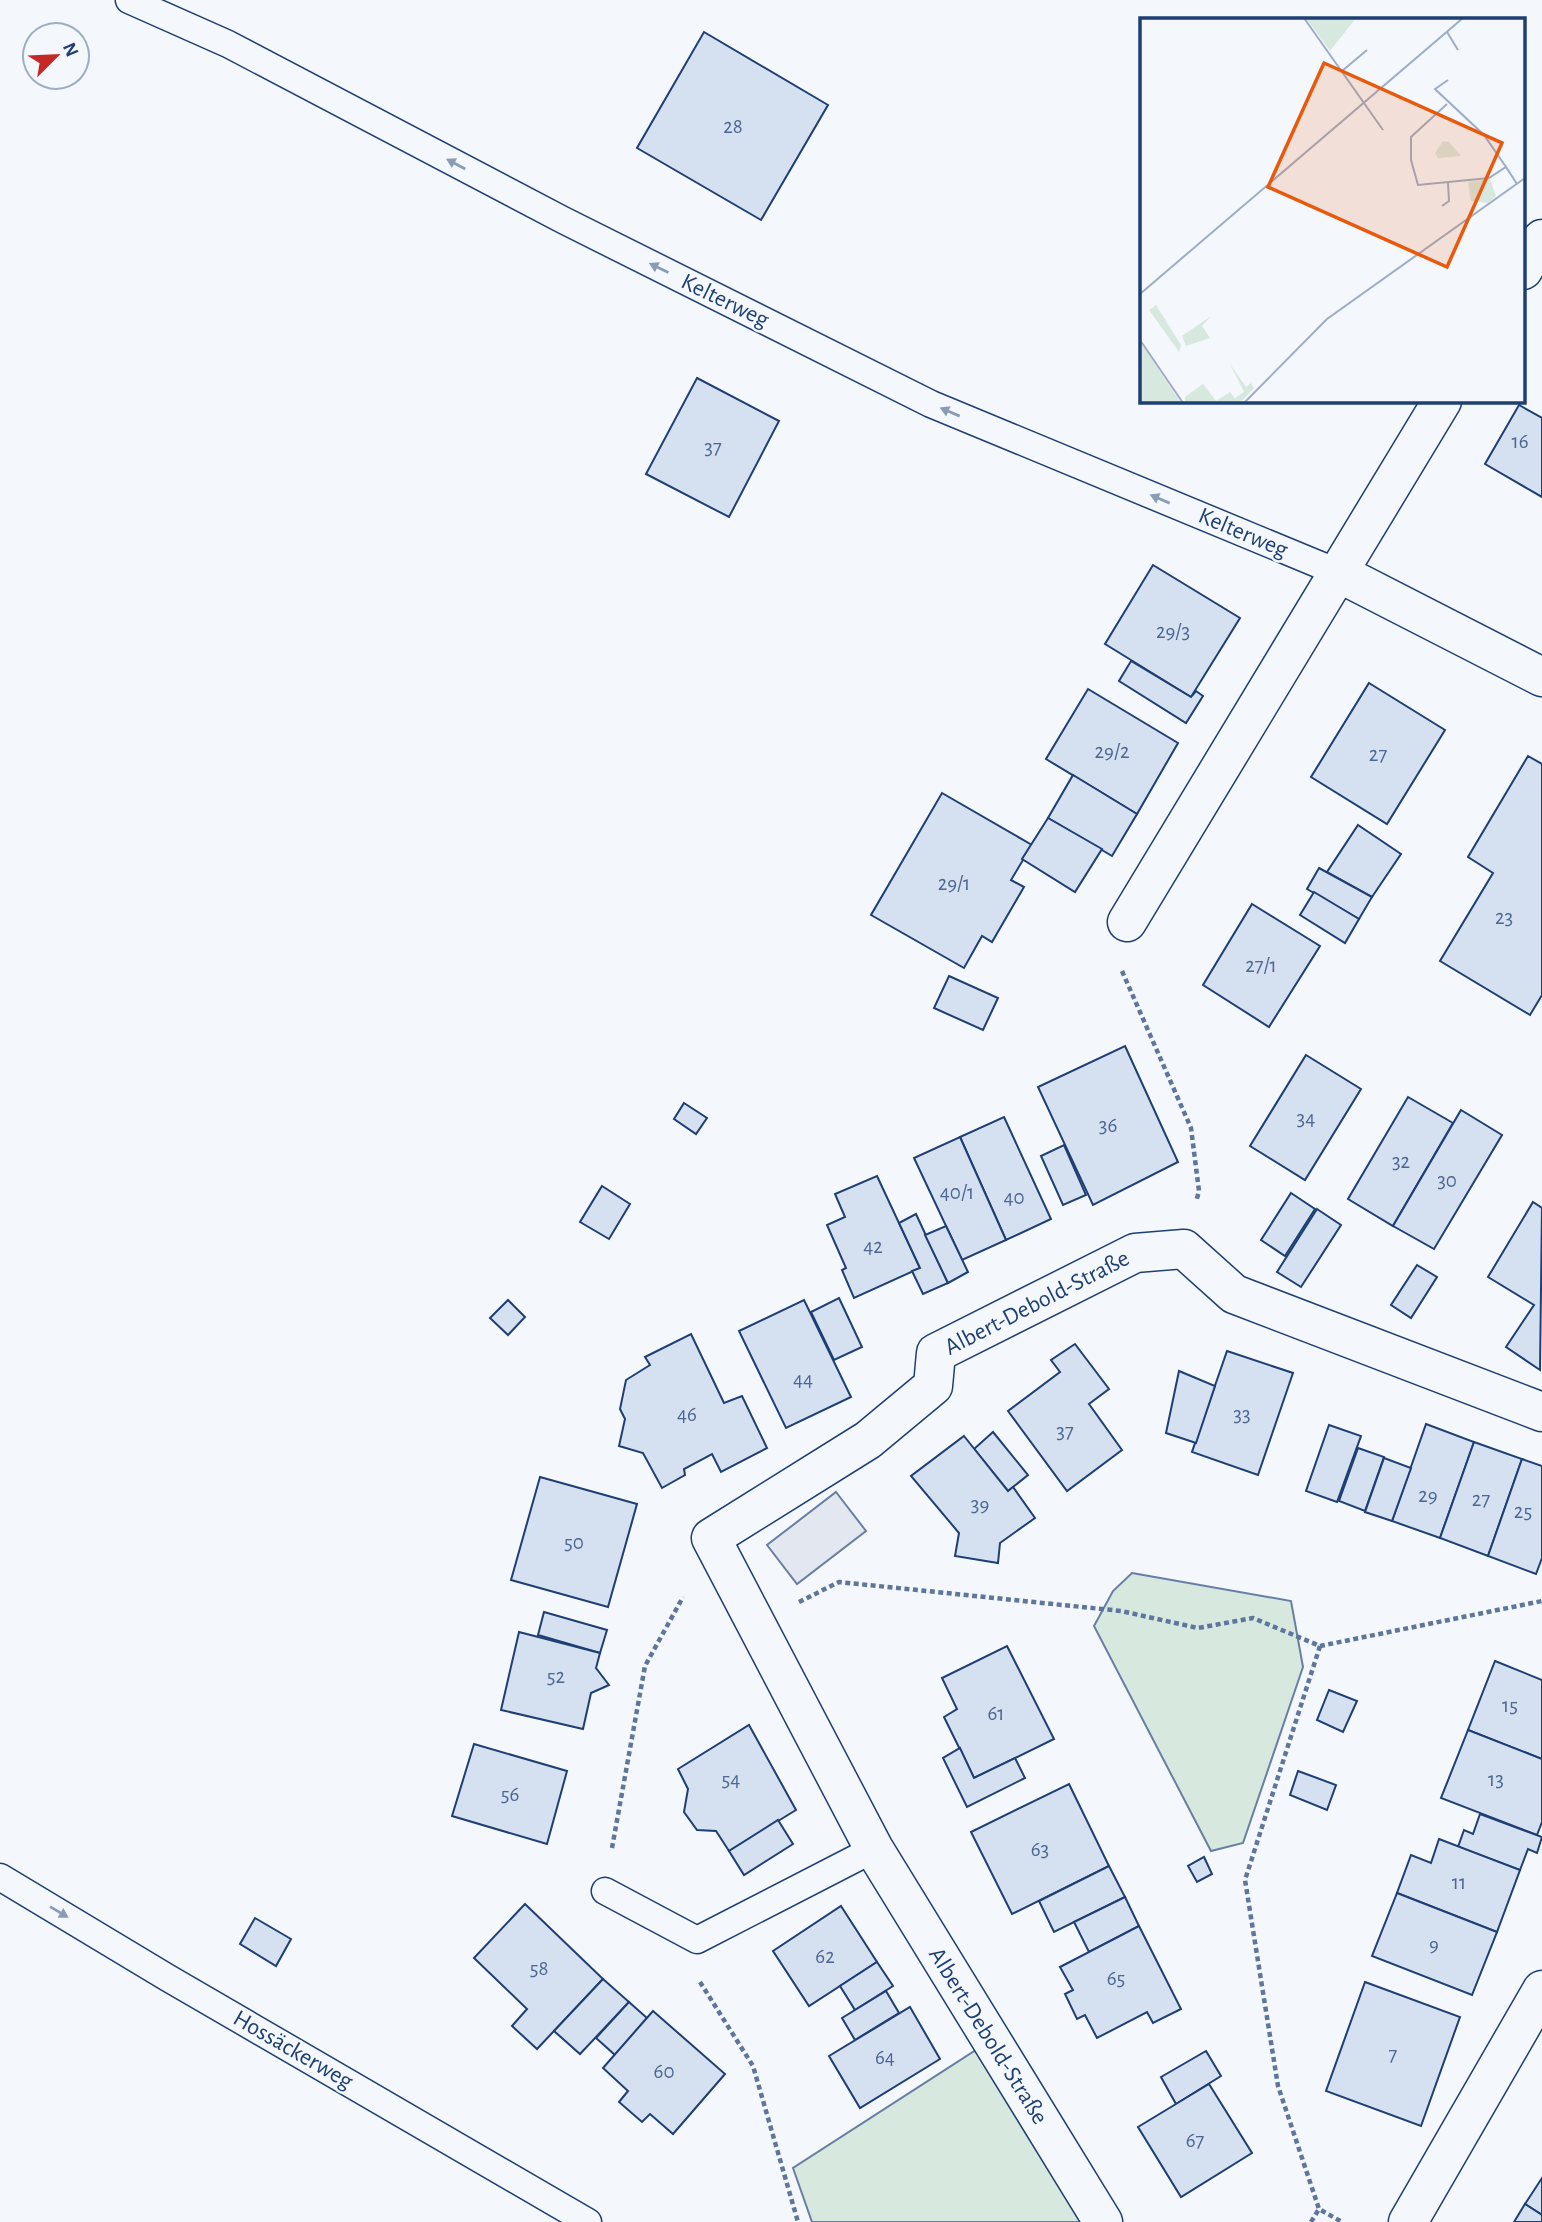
<svg xmlns="http://www.w3.org/2000/svg" width="1542" height="2222" viewBox="0 0 1542 2222" font-family="'Alegreya Sans',sans-serif">
	<rect width="100%" height="100%" fill="#f4f7fb"/>
	<g fill="#d7e8df" stroke="#687fa3" stroke-width="2">
		<polygon points="1132,1573 1291,1601 1303,1667 1243,1843 1211,1851 1094,1626 1113,1591"/>
		<polygon points="976,2050 1083,2222 812,2222 793,2168"/>
	</g>
	<polygon fill="#e3e8f0" stroke="#687fa3" stroke-width="2" points="836,1492 866,1531 797,1584 767,1545"/>
	<g fill="#d5e0f0" stroke="#1d3f73" stroke-width="2">
		<polygon points="704,32 828,105 761,220 637,148"/>
		<polygon points="697,378 779,421 729,517 646,474"/>
		<polygon points="1519,405 1542,418 1542,497 1485,464"/>
		<polygon points="1153,565 1240,618 1191,697 1105,644"/>
		<polygon points="1131,661 1191,697 1196,691 1203,696 1186,723 1119,681"/>
		<polygon points="1369,683 1445,730 1387,824 1311,777"/>
		<polygon points="1088,689 1178,743 1137,814 1046,759"/>
		<polygon points="1528,756 1542,764 1542,995 1530,1015 1440,961 1493,873 1468,857"/>
		<polygon points="1073,775 1137,814 1112,856 1048,818"/>
		<polygon points="942,793 1032,845 1011,880 1024,887 992,942 982,936 964,968 871,915"/>
		<polygon points="1048,818 1102,849 1075,892 1022,859"/>
		<polygon points="1358,825 1401,854 1372,897 1327,872"/>
		<polygon points="1319,868 1372,897 1359,919 1307,889"/>
		<polygon points="1314,892 1359,919 1345,943 1300,915"/>
		<polygon points="1252,904 1320,946 1269,1027 1203,985"/>
		<polygon points="949,976 998,998 983,1030 934,1008"/>
		<polygon points="1125,1046 1178,1162 1093,1205 1038,1087"/>
		<polygon points="1306,1055 1361,1089 1305,1180 1250,1146"/>
		<polygon points="1408,1097 1453,1123 1393,1226 1348,1199"/>
		<polygon points="684,1103 707,1118 696,1134 674,1119"/>
		<polygon points="1461,1110 1502,1135 1434,1249 1393,1226"/>
		<polygon points="1004,1117 1051,1219 1006,1240 960,1137"/>
		<polygon points="960,1137 1006,1240 962,1260 914,1158"/>
		<polygon points="1064,1145 1086,1195 1063,1205 1041,1156"/>
		<polygon points="877,1176 920,1268 854,1298 842,1270 846,1268 827,1225 845,1217 835,1194"/>
		<polygon points="602,1186 630,1204 609,1239 580,1222"/>
		<polygon points="1291,1193 1315,1209 1285,1256 1261,1240"/>
		<polygon points="1533,1202 1542,1208 1540,1370 1506,1347 1534,1305 1488,1277"/>
		<polygon points="1317,1209 1341,1225 1301,1287 1277,1272"/>
		<polygon points="916,1214 948,1283 923,1294 912,1271 920,1268 899,1223"/>
		<polygon points="946,1226 968,1272 948,1283 925,1235"/>
		<polygon points="1417,1265 1437,1277 1411,1318 1391,1305"/>
		<polygon points="839,1298 862,1347 834,1360 811,1312"/>
		<polygon points="508,1300 525,1317 508,1335 490,1318"/>
		<polygon points="804,1300 851,1397 786,1428 739,1331"/>
		<polygon points="691,1334 724,1403 742,1396 767,1448 721,1472 712,1454 684,1469 685,1475 662,1488 643,1453 619,1446 625,1419 620,1409 626,1380 650,1365 645,1357"/>
		<polygon points="1075,1344 1109,1389 1089,1404 1122,1450 1067,1491 1008,1411 1060,1372 1051,1360"/>
		<polygon points="1227,1351 1293,1373 1258,1475 1192,1452"/>
		<polygon points="1179,1371 1215,1386 1196,1443 1166,1433"/>
		<polygon points="1426,1424 1474,1442 1440,1538 1392,1521"/>
		<polygon points="1329,1425 1361,1436 1337,1502 1306,1491"/>
		<polygon points="993,1432 1028,1475 1008,1491 974,1449"/>
		<polygon points="964,1436 1008,1491 1013,1487 1035,1518 1000,1543 998,1563 955,1556 959,1533 911,1476"/>
		<polygon points="1474,1442 1522,1459 1488,1556 1440,1538"/>
		<polygon points="1358,1448 1384,1457 1365,1511 1339,1501"/>
		<polygon points="1384,1458 1411,1468 1392,1521 1365,1512"/>
		<polygon points="1522,1459 1542,1466 1542,1558 1536,1574 1488,1556"/>
		<polygon points="540,1477 637,1504 608,1607 511,1580"/>
		<polygon points="544,1612 607,1630 600,1653 538,1635"/>
		<polygon points="519,1632 600,1653 596,1668 609,1685 591,1693 583,1729 501,1710"/>
		<polygon points="1007,1646 1054,1739 974,1778 944,1717 957,1709 942,1678"/>
		<polygon points="1495,1661 1542,1680 1542,1759 1468,1730"/>
		<polygon points="1329,1690 1357,1701 1343,1732 1317,1720"/>
		<polygon points="749,1725 796,1810 729,1851 716,1831 697,1830 684,1812 688,1789 678,1769"/>
		<polygon points="1468,1730 1542,1759 1542,1822 1537,1835 1441,1798"/>
		<polygon points="474,1744 567,1771 547,1844 452,1816"/>
		<polygon points="960,1748 974,1778 1015,1758 1025,1778 967,1807 943,1758"/>
		<polygon points="1298,1771 1336,1785 1327,1810 1290,1795"/>
		<polygon points="1069,1784 1109,1866 1012,1914 971,1832"/>
		<polygon points="1480,1814 1542,1837 1537,1853 1528,1849 1520,1870 1458,1847 1464,1830 1473,1834"/>
		<polygon points="778,1820 793,1844 744,1875 729,1851"/>
		<polygon points="1439,1839 1520,1870 1497,1932 1397,1893 1411,1855 1431,1863"/>
		<polygon points="1204,1857 1212,1874 1197,1882 1188,1866"/>
		<polygon points="1109,1866 1125,1897 1054,1932 1039,1901"/>
		<polygon points="1397,1893 1497,1932 1472,1995 1372,1956"/>
		<polygon points="1125,1897 1139,1926 1089,1952 1074,1922"/>
		<polygon points="525,1904 603,1979 537,2049 512,2026 527,2009 474,1958"/>
		<polygon points="841,1906 877,1962 809,2006 773,1951"/>
		<polygon points="255,1918 291,1939 276,1966 240,1944"/>
		<polygon points="1139,1926 1181,2009 1153,2023 1147,2012 1097,2038 1085,2015 1077,2019 1065,1994 1073,1990 1060,1967"/>
		<polygon points="877,1962 893,1986 855,2010 840,1986"/>
		<polygon points="603,1979 629,2002 580,2054 554,2031"/>
		<polygon points="1365,1982 1460,2017 1421,2126 1326,2091"/>
		<polygon points="886,1991 899,2013 855,2040 842,2018"/>
		<polygon points="629,2002 647,2018 615,2055 596,2038"/>
		<polygon points="910,2007 940,2059 860,2108 829,2056"/>
		<polygon points="653,2011 725,2074 673,2134 650,2114 642,2122 619,2102 628,2091 603,2068"/>
		<polygon points="1206,2051 1221,2076 1176,2104 1161,2077"/>
		<polygon points="1209,2084 1252,2153 1181,2197 1138,2127"/>
		<polygon points="1542,2178 1542,2215 1525,2204"/>
		<polygon points="1525,2204 1542,2215 1542,2222 1514,2222"/>
	</g>
	<g fill="none" stroke-linecap="round" stroke-linejoin="round">
		<g stroke="#1d3f73" stroke-width="29">
			<g id="lane">
				<polyline points="129,0 228,44 563,220 931,404 1337,572"/>
				<polyline points="0,1877 168,1978 588,2222"/>
				<polyline points="605,1891 697,1940 874,1849"/>
			</g>
		</g>
		<g stroke="#1d3f73" stroke-width="41">
			<g id="street">
				<polyline points="1523,270 1542,239"/>
				<polyline points="1337,572 1542,677"/>
				<polyline points="1127,922 1442,401"/>
				<polyline points="1103,2222 874,1849 711,1538 868,1440 933,1386 936,1353 1135,1253 1184,1249 1234,1294 1542,1412"/>
				<polyline points="1408,2222 1542,1990"/>
			</g>
		</g>
		<g stroke="#5e769c" stroke-width="4.5" stroke-dasharray="5 3.5" stroke-linecap="butt">
			<polyline points="1122,971 1191,1128 1199,1191 1196,1202"/>
			<polyline points="799,1602 839,1582 1121,1611 1198,1628 1253,1618 1320,1646 1542,1601"/>
			<polyline points="1320,1646 1245,1880 1278,2086 1319,2209 1342,2222"/>
			<polyline points="612,1848 645,1666 683,1597"/>
			<polyline points="700,1982 753,2066 798,2222"/>
			<polyline points="1311,2222 1319,2209"/>
		</g>
		<use href="#lane" stroke="#f4f7fb" stroke-width="26"/>
		<use href="#street" stroke="#f4f7fb" stroke-width="38"/>
	</g>
	<defs><path id="oneway-solid" d="M-6-.8H1V-3.2L6.5 0L1 3.2V.8H-6Z" transform="scale(1.75)"/></defs>
	<g fill="#889bb7">
		<use href="#oneway-solid" transform="translate(456 164) rotate(-152)"/>
		<use href="#oneway-solid" transform="translate(659 268) rotate(-154)"/>
		<use href="#oneway-solid" transform="translate(950 412) rotate(-157)"/>
		<use href="#oneway-solid" transform="translate(1160 499) rotate(-157)"/>
		<use href="#oneway-solid" transform="translate(59 1912) rotate(31)"/>
	</g>
	<g text-anchor="middle" dominant-baseline="central" stroke-width="5" stroke-linejoin="round" paint-order="stroke">
		<g font-size="21" fill="#4b6792">
			<text x="733" y="126">28</text>
			<text x="1520" y="441">16</text>
			<text x="713" y="447">37</text>
			<text x="1173" y="631">29/3</text>
			<text x="1112" y="751">29/2</text>
			<text x="1378" y="754">27</text>
			<text x="954" y="883">29/1</text>
			<text x="1504" y="917">23</text>
			<text x="1261" y="965">27/1</text>
			<text x="1306" y="1118">34</text>
			<text x="1108" y="1125">36</text>
			<text x="1401" y="1161">32</text>
			<text x="1447" y="1180">30</text>
			<text x="957" y="1192">40/1</text>
			<text x="1014" y="1197">40</text>
			<text x="873" y="1246">42</text>
			<text x="803" y="1379">44</text>
			<text x="687" y="1414">46</text>
			<text x="1242" y="1414">33</text>
			<text x="1065" y="1431">37</text>
			<text x="1428" y="1495">29</text>
			<text x="1481" y="1499">27</text>
			<text x="980" y="1504">39</text>
			<text x="1523" y="1511">25</text>
			<text x="574" y="1542">50</text>
			<text x="556" y="1676">52</text>
			<text x="1510" y="1705">15</text>
			<text x="996" y="1713">61</text>
			<text x="731" y="1779">54</text>
			<text x="1496" y="1779">13</text>
			<text x="510" y="1794">56</text>
			<text x="1040" y="1849">63</text>
			<text x="1459" y="1882">11</text>
			<text x="1434" y="1944">9</text>
			<text x="825" y="1956">62</text>
			<text x="539" y="1968">58</text>
			<text x="1116" y="1978">65</text>
			<text x="1393" y="2054">7</text>
			<text x="885" y="2057">64</text>
			<text x="664" y="2071">60</text>
			<text x="1195" y="2140">67</text>
		</g>
		<g font-size="24" fill="#1d3f73" stroke="#f4f7fb">
			<text transform="translate(725 301) rotate(26)">Kelterweg</text>
			<text transform="translate(1243 533) rotate(23)">Kelterweg</text>
			<text transform="translate(1037 1303) rotate(-27)">Albert-Debold-Straße</text>
			<text transform="translate(988 2036) rotate(58)">Albert-Debold-Straße</text>
			<text transform="translate(293 2050) rotate(30)">Hossäckerweg</text>
		</g>
	</g>
	<g transform="translate(1140 18)">
		<rect width="385" height="385" fill="#f4f7fb"/>
		<path d="M 166,0 L 216,0 L 190,33 ZM 303,123 L 309,124 L 321,138 L 298,140 L 295,135 ZM 350,161 L 356,178 L 348,185 L 331,183 L 328,164 ZM 16,287 L 41,327 L 39,334 L 9,292 ZM 71,298 L 62,308 L 70,320 L 46,328 L 42,318 ZM 0,324 L 41,385 L 0,385 ZM 90,346 L 106,369 L 111,365 L 114,370 L 100,385 L 45,385 L 45,379 L 63,366 L 76,383 L 90,374 L 95,380 L 104,374 Z" fill="#d7e8df"/>
		<path fill="none" stroke="#9eadc5" stroke-width="2" d="M 164,0 L 243,112M 307,14 L 318,32M 202,53 L 227,32M 308,62 L 295,71 L 344,117 L 366,149M 307,86 L 271,119 L 271,142 L 278,167 L 349,160 L 366,149 L 377,166M 302,188 L 309,183 L 308,165M 0,276 L 323,0M 0,322 L 43,385M 104,385 L 187,301 L 385,160"/>
		<path fill="#e8590c" fill-opacity="0.15" stroke="#e8590c" stroke-width="3.5" d="M 184,45 L 362,125 L 307,249 L 128,169 Z"/>
		<rect width="385" height="385" fill="none" stroke="#1d3f73" stroke-width="3.5"/>
	</g>
	<g transform="translate(56 56) rotate(66)"><circle r="33" fill="#f4f7fb" stroke="#9eadc5" stroke-width="2"/>
	<path d="M0-5L12 26L0 18L-12 26Z" fill="#c62828"/>
	<text y="-10" font-size="19" font-weight="bold" text-anchor="middle" fill="#1d3f73">N</text>
	</g>
</svg>
